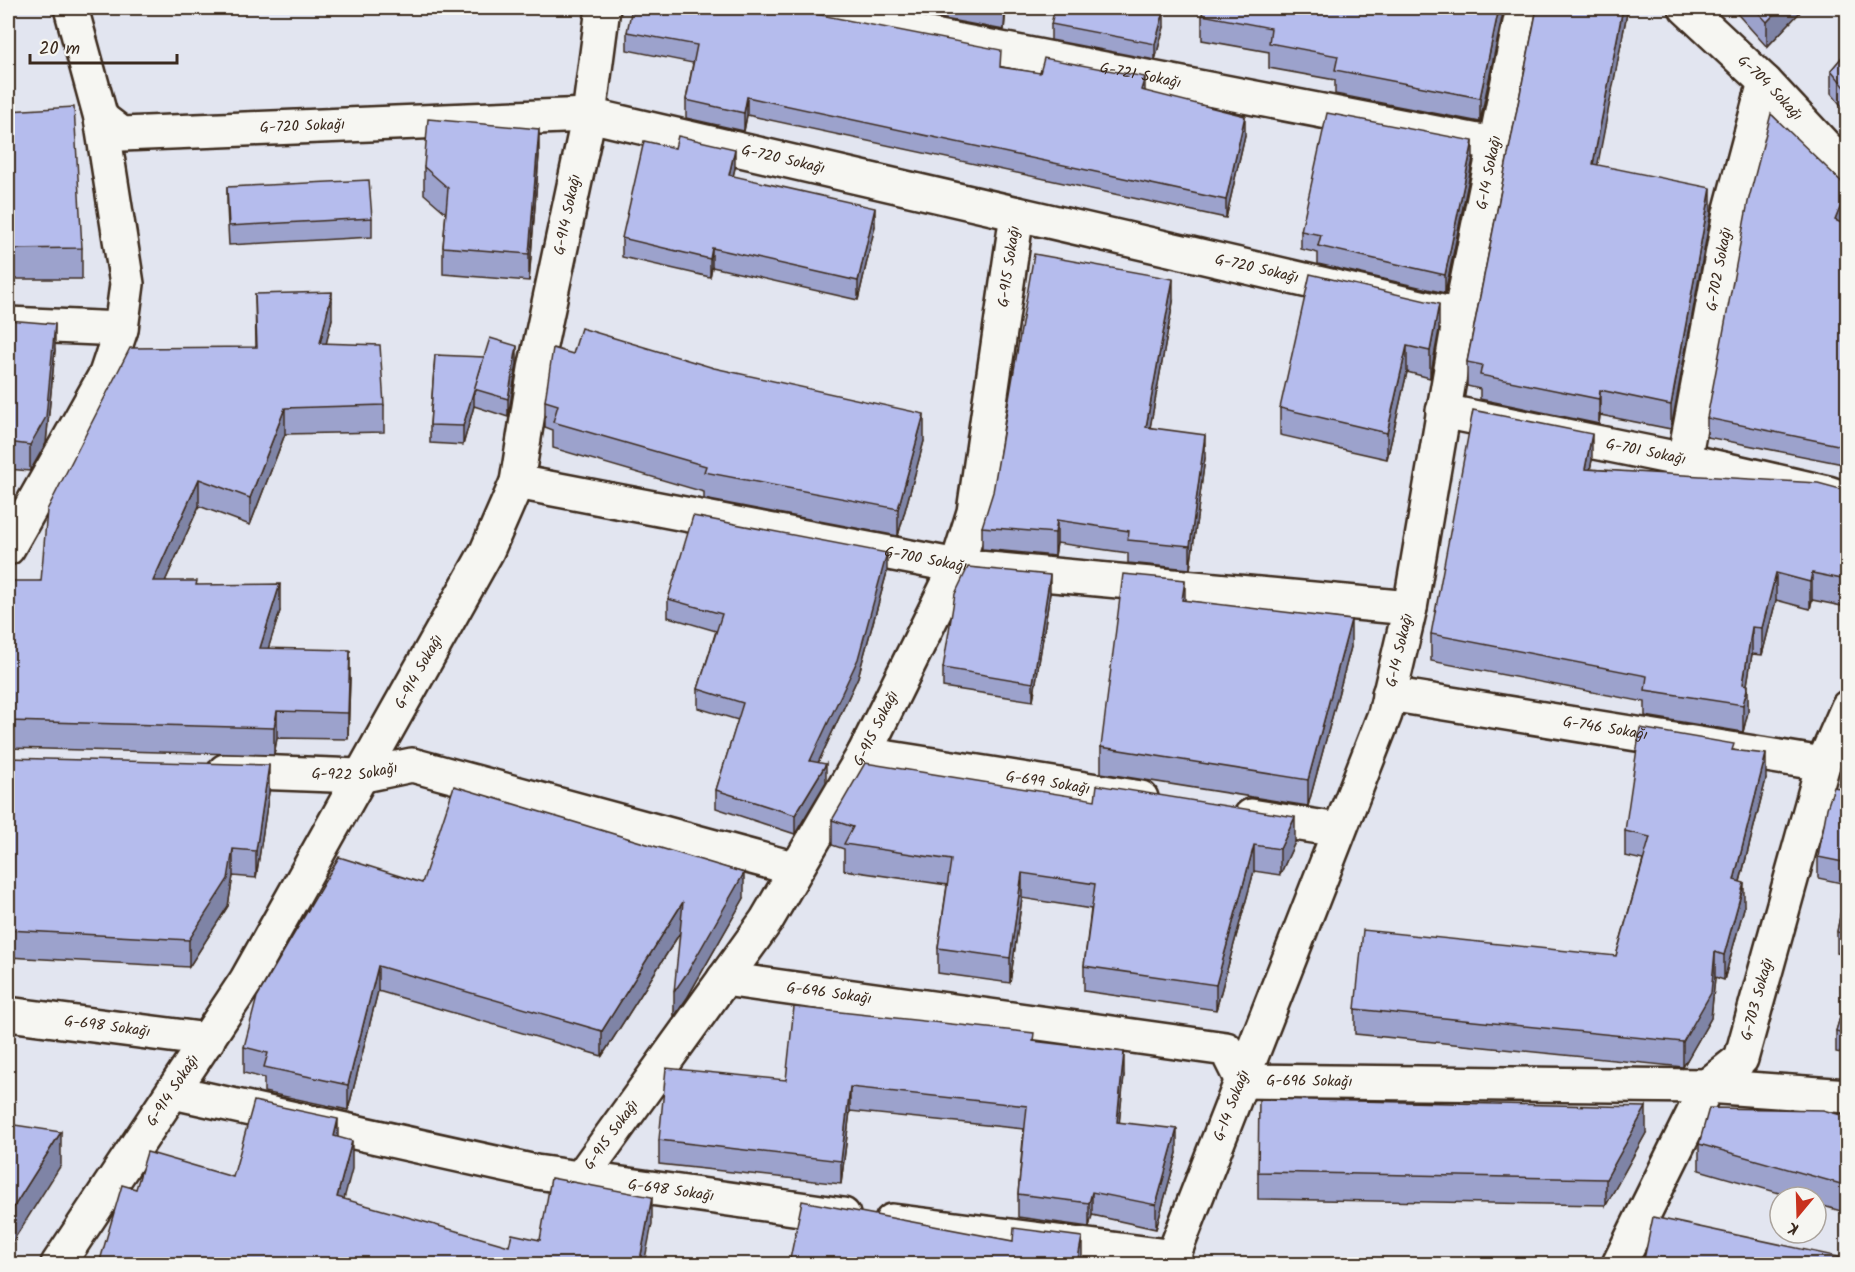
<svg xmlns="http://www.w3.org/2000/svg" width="1855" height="1272" viewBox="0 0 1855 1272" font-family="Kalam,sans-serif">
	<rect width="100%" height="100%" fill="#e2e5f0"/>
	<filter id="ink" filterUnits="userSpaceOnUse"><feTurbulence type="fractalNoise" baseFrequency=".0167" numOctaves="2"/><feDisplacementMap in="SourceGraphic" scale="12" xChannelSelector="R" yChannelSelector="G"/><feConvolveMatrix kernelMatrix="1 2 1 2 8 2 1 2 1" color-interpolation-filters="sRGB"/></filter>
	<g filter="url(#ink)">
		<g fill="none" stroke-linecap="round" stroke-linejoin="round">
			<g stroke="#3b2a1e" stroke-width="38">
				<g id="street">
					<path id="s1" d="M 789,8 L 1493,144"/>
					<path id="s2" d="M 1686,8 L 1765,82 L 1848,171"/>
					<path id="s3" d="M 101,118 L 122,134 L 589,115 L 1460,316"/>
					<polyline points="8,324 121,329"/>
					<path id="s4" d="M 1443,411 L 1684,460 L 1828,493 L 1848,500"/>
					<path id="s5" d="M 1684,460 L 1730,213 L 1765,82"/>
					<path id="s6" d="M 517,482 L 957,566 L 1410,608"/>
					<polyline points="8,548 106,374 121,329 127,284 101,118 71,8"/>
					<path id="s7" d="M 1389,694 L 1823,764"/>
					<path id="s8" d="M 864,754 L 1141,798"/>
					<path id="s9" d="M 225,771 L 359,776 L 412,765 L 796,869"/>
					<polyline points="1251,816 1338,830"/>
					<path id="s10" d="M 724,979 L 1226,1049 L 1242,1081 L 1707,1086 L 1848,1096"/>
					<path id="s11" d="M 8,1014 L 208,1040"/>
					<path id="s12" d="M 173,1092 L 536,1172 L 843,1215"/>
					<path id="s13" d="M 580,1179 L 766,921 L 864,754 L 957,566 L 974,512 L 1017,214"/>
					<polyline points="892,1221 1175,1257"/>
					<path id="s14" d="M 58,1264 L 246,981 L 487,551 L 517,482 L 535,369 L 589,115 L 603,8"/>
					<path id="s15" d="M 1619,1264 L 1707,1086 L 1741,1059 L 1823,764 L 1848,707"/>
				</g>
			</g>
			<g stroke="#3b2a1e" stroke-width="38">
				<g id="secondary">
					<path id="s16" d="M 1170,1264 L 1385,714 L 1410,608 L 1460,316 L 1523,8"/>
				</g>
			</g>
			<use href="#street" stroke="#f6f6f2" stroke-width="33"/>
			<use href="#secondary" stroke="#f6f6f2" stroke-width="33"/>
		</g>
		<g fill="#9ca2cc" stroke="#3b2a1e" stroke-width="1.5">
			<polygon points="885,8 1006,8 1004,30"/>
			<polygon points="1204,8 1504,8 1480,122 1335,94 1335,80 1269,68 1269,52 1202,40 1202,15"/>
			<polygon points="1537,8 1628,8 1597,165 1711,213 1671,429 1600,415 1599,424 1480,399 1480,389 1467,386 1467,362"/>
			<polygon points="1732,8 1804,8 1767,47"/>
			<polygon points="1051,24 1164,27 1155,60 1051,40"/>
			<polygon points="627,32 1001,67 1145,91 1245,135 1226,218 747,115 744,131 686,118 686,100 693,63 627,50"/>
			<polygon points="1848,50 1848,114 1831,93 1831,70"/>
			<polygon points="8,111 82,248 82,279 8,279"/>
			<polygon points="539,155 529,281 443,274 443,247 446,213 424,194 424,167"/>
			<polygon points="1473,159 1445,293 1318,264 1318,253 1301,249 1301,231"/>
			<polygon points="735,168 733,176 875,226 858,300 712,267 710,277 622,257 622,238"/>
			<polygon points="227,187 372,218 372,237 229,245 227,206"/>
			<polygon points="1848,188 1848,207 1841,223 1848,226 1848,465 1707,437 1707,418"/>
			<polygon points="255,294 332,319 326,343 384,405 384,432 285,434 250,525 199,506 165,581 197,585 280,611 268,648 350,677 348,739 277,738 274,755 8,748 8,588 41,581 256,347"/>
			<polygon points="1173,302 1150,427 1205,458 1190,569 1128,563 1128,553 1057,543 1055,556 982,549 982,527"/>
			<polygon points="8,320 55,350 46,443 30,471 8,469"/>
			<polygon points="1439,330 1430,378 1407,372 1387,459 1280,435 1280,408"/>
			<polygon points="573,354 924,441 898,536 704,499 704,492 553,448 553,430 545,427 545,401"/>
			<polygon points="435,355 517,364 508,417 474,406 463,445 430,443 430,425"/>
			<polygon points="1592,460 1590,469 1848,491 1848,575 1842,606 1812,600 1810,609 1776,600 1762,655 1752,654 1747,685 1748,712 1743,732 1645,716 1645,702 1431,661 1431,634"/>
			<polygon points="887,572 858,677 818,763 826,782 795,834 716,808 716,790 738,720 698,708 698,689 716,631 668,617 668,599"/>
			<polygon points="1050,593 1033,701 943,687 943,668"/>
			<polygon points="1185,601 1351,647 1308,806 1101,773 1101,747"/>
			<polygon points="1734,750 1766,779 1740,882 1744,908 1724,980 1715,977 1711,1018 1683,1067 1355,1034 1355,1009 1616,956 1643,860 1625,856 1625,831"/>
			<polygon points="8,758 269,792 256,878 233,876 228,906 189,967 8,957"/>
			<polygon points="1848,790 1848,955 1837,953 1837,932 1846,884 1818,878 1818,857"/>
			<polygon points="832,820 1295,842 1280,875 1254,871 1216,1010 1084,991 1084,966 1091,909 1022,898 1010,983 938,973 938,948 947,885 844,870 844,849 832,845"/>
			<polygon points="422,883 744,898 687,998 674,1017 680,933 602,1056 378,991 348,1110 264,1092 264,1078 244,1073 244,1047"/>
			<polygon points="1848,991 1848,1055 1836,1052 1836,1031"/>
			<polygon points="1034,1041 1124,1076 1119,1122 1177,1153 1156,1229 1092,1215 1089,1227 1018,1217 1018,1194 1024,1129 850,1111 841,1184 659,1164 659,1140 786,1080"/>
			<polygon points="1848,1117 1848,1213 1816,1204 1816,1197 1793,1197 1699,1170 1699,1144"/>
			<polygon points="1646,1133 1606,1205 1258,1199 1258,1172"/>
		</g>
		<g fill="#7f84a6" stroke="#3b2a1e" stroke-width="1.5">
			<polygon points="1005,8 1006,8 1004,30"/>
			<polygon points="1499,8 1504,8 1480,122 1480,98"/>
			<polygon points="1623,8 1628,8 1593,189 1593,164"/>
			<polygon points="1780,8 1804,8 1767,47 1767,22"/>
			<polygon points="1164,11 1164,27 1155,60 1155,44"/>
			<polygon points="1145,77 1145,96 1141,90"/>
			<polygon points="747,97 747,115 744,131 744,113"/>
			<polygon points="1245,116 1245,135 1226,218 1226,200"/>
			<polygon points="539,129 539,155 529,281 529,254"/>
			<polygon points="1473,141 1473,159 1445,293 1445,275"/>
			<polygon points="735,149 735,168 729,193 729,175"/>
			<polygon points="1711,188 1711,213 1671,429 1671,405"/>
			<polygon points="1848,188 1848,207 1835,238 1835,220"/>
			<polygon points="875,208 875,226 858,300 858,281"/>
			<polygon points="712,248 712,267 710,277 710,259"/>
			<polygon points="1173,279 1173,302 1146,450 1146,427"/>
			<polygon points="332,292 332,319 320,370 320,343"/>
			<polygon points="1439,304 1439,330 1430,378 1430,351"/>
			<polygon points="55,324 55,350 46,443 30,471 30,445"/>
			<polygon points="517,346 517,364 508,417 508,399"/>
			<polygon points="1407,346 1407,372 1387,459 1387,433"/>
			<polygon points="484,357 474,389 474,406 463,445 463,426"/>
			<polygon points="1600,390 1600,415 1599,424 1599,399"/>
			<polygon points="285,408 285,434 250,525 250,498"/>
			<polygon points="924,414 924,441 898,536 898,509"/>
			<polygon points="1592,434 1592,460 1585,495 1585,469"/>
			<polygon points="1205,435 1205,458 1190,569 1190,546"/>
			<polygon points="199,479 199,506 153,608 153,581"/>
			<polygon points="1057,520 1057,543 1055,556 1055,533"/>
			<polygon points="1848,548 1848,575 1842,606 1842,579"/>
			<polygon points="887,553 887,572 858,677 810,780 810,761"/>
			<polygon points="1776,573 1776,600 1762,655 1762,628"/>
			<polygon points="1812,573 1812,600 1810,609 1810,582"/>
			<polygon points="1050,575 1050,593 1033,701 1033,683"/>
			<polygon points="1185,580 1185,606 1182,600"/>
			<polygon points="280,584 280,611 260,675 260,648"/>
			<polygon points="1351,620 1351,647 1308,806 1308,780"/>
			<polygon points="1752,627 1752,654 1745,697 1748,685 1748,712 1743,732 1743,684"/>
			<polygon points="350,650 350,677 348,739 348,713"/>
			<polygon points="277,711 277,738 274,755 274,728"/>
			<polygon points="9,720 9,747 8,748 8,721"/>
			<polygon points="1766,754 1766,779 1734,905 1734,880"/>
			<polygon points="826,764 826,782 795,834 795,815"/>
			<polygon points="269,765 269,792 256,878 256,851"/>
			<polygon points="1295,817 1295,842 1280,875 1280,849"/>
			<polygon points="1254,845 1254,871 1216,1010 1216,985"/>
			<polygon points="233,849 233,876 228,906 189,967 189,940"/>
			<polygon points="744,873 744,898 687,998 674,1017 674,992"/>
			<polygon points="1022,873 1022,898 1010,983 1010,958"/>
			<polygon points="1744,883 1744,908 1724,980 1724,955"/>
			<polygon points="683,902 683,928 602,1056 602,1031"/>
			<polygon points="1715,952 1715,977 1711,1018 1683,1067 1683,1042"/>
			<polygon points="378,966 378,991 348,1110 348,1085"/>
			<polygon points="1124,1052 1124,1076 1117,1145 1117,1122"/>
			<polygon points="850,1087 850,1111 841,1184 841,1161"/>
			<polygon points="1646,1107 1646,1133 1606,1205 1606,1179"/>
			<polygon points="338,1119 338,1147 334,1136"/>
			<polygon points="1177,1129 1177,1153 1156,1229 1156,1205"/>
			<polygon points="61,1132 61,1165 8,1249 8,1216"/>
			<polygon points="352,1141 352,1169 337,1225 337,1197"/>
			<polygon points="1092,1192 1092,1215 1089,1227 1089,1203"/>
			<polygon points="652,1197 652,1224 644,1264 640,1260"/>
			<polygon points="1082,1237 1082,1264 1077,1264"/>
		</g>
		<g fill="#b5bced" stroke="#3b2a1e" stroke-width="1.5">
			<polygon points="632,8 785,8 1001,50 1000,67 1040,73 1044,58 1145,77 1141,90 1245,116 1226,200 747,97 744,113 686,100 697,45 627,32"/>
			<polygon points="981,8 1005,8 1004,12"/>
			<polygon points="1055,8 1154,8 1164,11 1155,44 1051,24"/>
			<polygon points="1204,8 1499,8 1480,98 1335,70 1338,56 1269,43 1271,28 1202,15"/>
			<polygon points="1537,8 1623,8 1593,164 1711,188 1671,405 1600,390 1599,399 1480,375 1482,365 1467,362"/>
			<polygon points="1754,8 1780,8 1767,22"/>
			<polygon points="1848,50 1848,91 1831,70"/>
			<polygon points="74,107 82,248 8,249 8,111"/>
			<polygon points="1327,113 1473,141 1445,275 1318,246 1321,235 1301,231"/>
			<polygon points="1771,114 1848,188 1835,220 1848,226 1848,447 1707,418 1748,202"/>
			<polygon points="428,119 539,129 529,254 443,247 448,188 424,167"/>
			<polygon points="678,136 735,149 729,175 875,208 858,281 712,248 710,259 622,238 644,141 675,148"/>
			<polygon points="369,180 372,218 229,226 227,187"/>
			<polygon points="1034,254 1173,279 1146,427 1205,435 1190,546 1128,540 1129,531 1057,520 1055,533 982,527 993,492"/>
			<polygon points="1310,274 1439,304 1430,351 1407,346 1387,433 1280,408"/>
			<polygon points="332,292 320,343 380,345 384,405 285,408 250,498 199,479 153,581 197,581 196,585 280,584 260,648 350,650 348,713 277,711 274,728 8,721 8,588 11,581 41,581 47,510 130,348 257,347 255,294"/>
			<polygon points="8,320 55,324 46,417 30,445 8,442"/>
			<polygon points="581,328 714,368 924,414 898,509 704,472 706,466 553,422 558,405 545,401 553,348 573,354"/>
			<polygon points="490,338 517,346 508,399 474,389"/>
			<polygon points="435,355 484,357 463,426 430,425"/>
			<polygon points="1473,410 1592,434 1585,469 1818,483 1848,491 1848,548 1842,579 1812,573 1810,582 1776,573 1762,628 1752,627 1743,684 1748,685 1743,705 1645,690 1647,676 1431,634"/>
			<polygon points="693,516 887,553 858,659 810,761 826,764 795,815 716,790 743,703 698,689 722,614 668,599"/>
			<polygon points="968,567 1050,575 1033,683 943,668 955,594"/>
			<polygon points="1123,574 1185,580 1182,600 1351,620 1308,780 1101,747"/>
			<polygon points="1640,728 1734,744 1732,750 1766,754 1734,880 1744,883 1724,955 1715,952 1711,993 1683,1042 1355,1009 1363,930 1616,956 1650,837 1625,831"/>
			<polygon points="8,758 269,765 256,851 233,849 228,879 189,940 8,930"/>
			<polygon points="865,763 1095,800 1097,785 1295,817 1280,849 1254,845 1216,985 1084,966 1095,884 1022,873 1010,958 938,948 951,860 844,844 853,827 832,820"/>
			<polygon points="454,786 744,873 687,973 674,992 683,902 602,1031 378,966 348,1085 264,1067 268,1053 244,1047 257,997 339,857 422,883"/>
			<polygon points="1834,787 1848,790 1848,863 1818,857 1827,808"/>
			<polygon points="1848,875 1848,934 1837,932"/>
			<polygon points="1848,991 1848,1034 1836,1031"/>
			<polygon points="794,1007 1034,1033 1033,1041 1124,1052 1117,1122 1177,1129 1156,1205 1092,1192 1089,1203 1018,1194 1027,1106 850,1087 841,1161 659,1140 666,1068 786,1080"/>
			<polygon points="1259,1099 1646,1107 1606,1179 1258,1172"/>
			<polygon points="254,1101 338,1119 334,1136 352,1141 337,1197 509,1246 512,1234 540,1240 551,1178 652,1197 640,1260 662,1264 99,1264 122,1185 136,1189 147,1152 233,1177"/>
			<polygon points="1709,1108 1823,1110 1848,1117 1848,1186 1699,1144"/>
			<polygon points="8,1124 61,1132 8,1216"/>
			<polygon points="802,1201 1013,1241 1014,1228 1082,1237 1077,1264 789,1264"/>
			<polygon points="1653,1217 1848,1259 1848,1264 1643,1264"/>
		</g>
	</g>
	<g text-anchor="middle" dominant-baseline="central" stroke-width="4.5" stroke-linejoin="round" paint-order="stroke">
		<g font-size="15" fill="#3b2a1e" stroke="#f6f6f2">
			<text stroke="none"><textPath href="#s1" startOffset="358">G-721 Sokağı</textPath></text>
			<text stroke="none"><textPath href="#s2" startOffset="116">G-704 Sokağı</textPath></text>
			<text stroke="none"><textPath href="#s3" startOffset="207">G-720 Sokağı</textPath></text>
			<text stroke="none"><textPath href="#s3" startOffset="693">G-720 Sokağı</textPath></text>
			<text stroke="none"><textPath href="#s16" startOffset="1142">G-14 Sokağı</textPath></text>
			<text stroke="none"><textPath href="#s14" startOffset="1180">G-914 Sokağı</textPath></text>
			<text stroke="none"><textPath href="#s13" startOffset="1026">G-915 Sokağı</textPath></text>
			<text stroke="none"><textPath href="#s3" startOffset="1179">G-720 Sokağı</textPath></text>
			<text stroke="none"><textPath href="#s5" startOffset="194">G-702 Sokağı</textPath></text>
			<text stroke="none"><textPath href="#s4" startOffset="207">G-701 Sokağı</textPath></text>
			<text stroke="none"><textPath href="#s6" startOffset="416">G-700 Sokağı</textPath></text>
			<text stroke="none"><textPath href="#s16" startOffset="656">G-14 Sokağı</textPath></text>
			<text stroke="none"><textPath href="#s14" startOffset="694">G-914 Sokağı</textPath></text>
			<text stroke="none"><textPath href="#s13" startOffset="540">G-915 Sokağı</textPath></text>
			<text stroke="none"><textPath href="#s7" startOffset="219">G-746 Sokağı</textPath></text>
			<text stroke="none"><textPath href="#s9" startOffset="130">G-922 Sokağı</textPath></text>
			<text stroke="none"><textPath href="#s8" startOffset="186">G-699 Sokağı</textPath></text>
			<text stroke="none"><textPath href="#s10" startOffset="106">G-696 Sokağı</textPath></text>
			<text stroke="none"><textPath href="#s15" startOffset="304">G-703 Sokağı</textPath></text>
			<text stroke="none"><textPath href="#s11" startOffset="100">G-698 Sokağı</textPath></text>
			<text stroke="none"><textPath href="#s10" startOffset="610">G-696 Sokağı</textPath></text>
			<text stroke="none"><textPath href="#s14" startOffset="208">G-914 Sokağı</textPath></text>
			<text stroke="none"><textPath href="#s16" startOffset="170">G-14 Sokağı</textPath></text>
			<text stroke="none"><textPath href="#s13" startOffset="54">G-915 Sokağı</textPath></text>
			<text stroke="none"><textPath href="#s12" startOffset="508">G-698 Sokağı</textPath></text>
		</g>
	</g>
	<rect width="1855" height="1272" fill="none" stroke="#f6f6f2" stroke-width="30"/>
	<rect x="15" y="15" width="1825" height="1242" fill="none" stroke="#3b2a1e" stroke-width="2" filter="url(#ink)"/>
	<g transform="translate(1798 1215) rotate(199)"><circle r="28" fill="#f6f6f2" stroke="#aba49d" stroke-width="1.5"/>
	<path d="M0-4.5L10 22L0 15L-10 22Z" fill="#c8321e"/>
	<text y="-9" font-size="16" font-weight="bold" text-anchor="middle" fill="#3b2a1e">K</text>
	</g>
	<path d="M30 54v9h147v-9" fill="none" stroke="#3b2a1e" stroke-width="3"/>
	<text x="39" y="54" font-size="18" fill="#3b2a1e" stroke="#f6f6f2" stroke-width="4.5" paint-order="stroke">20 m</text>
</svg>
